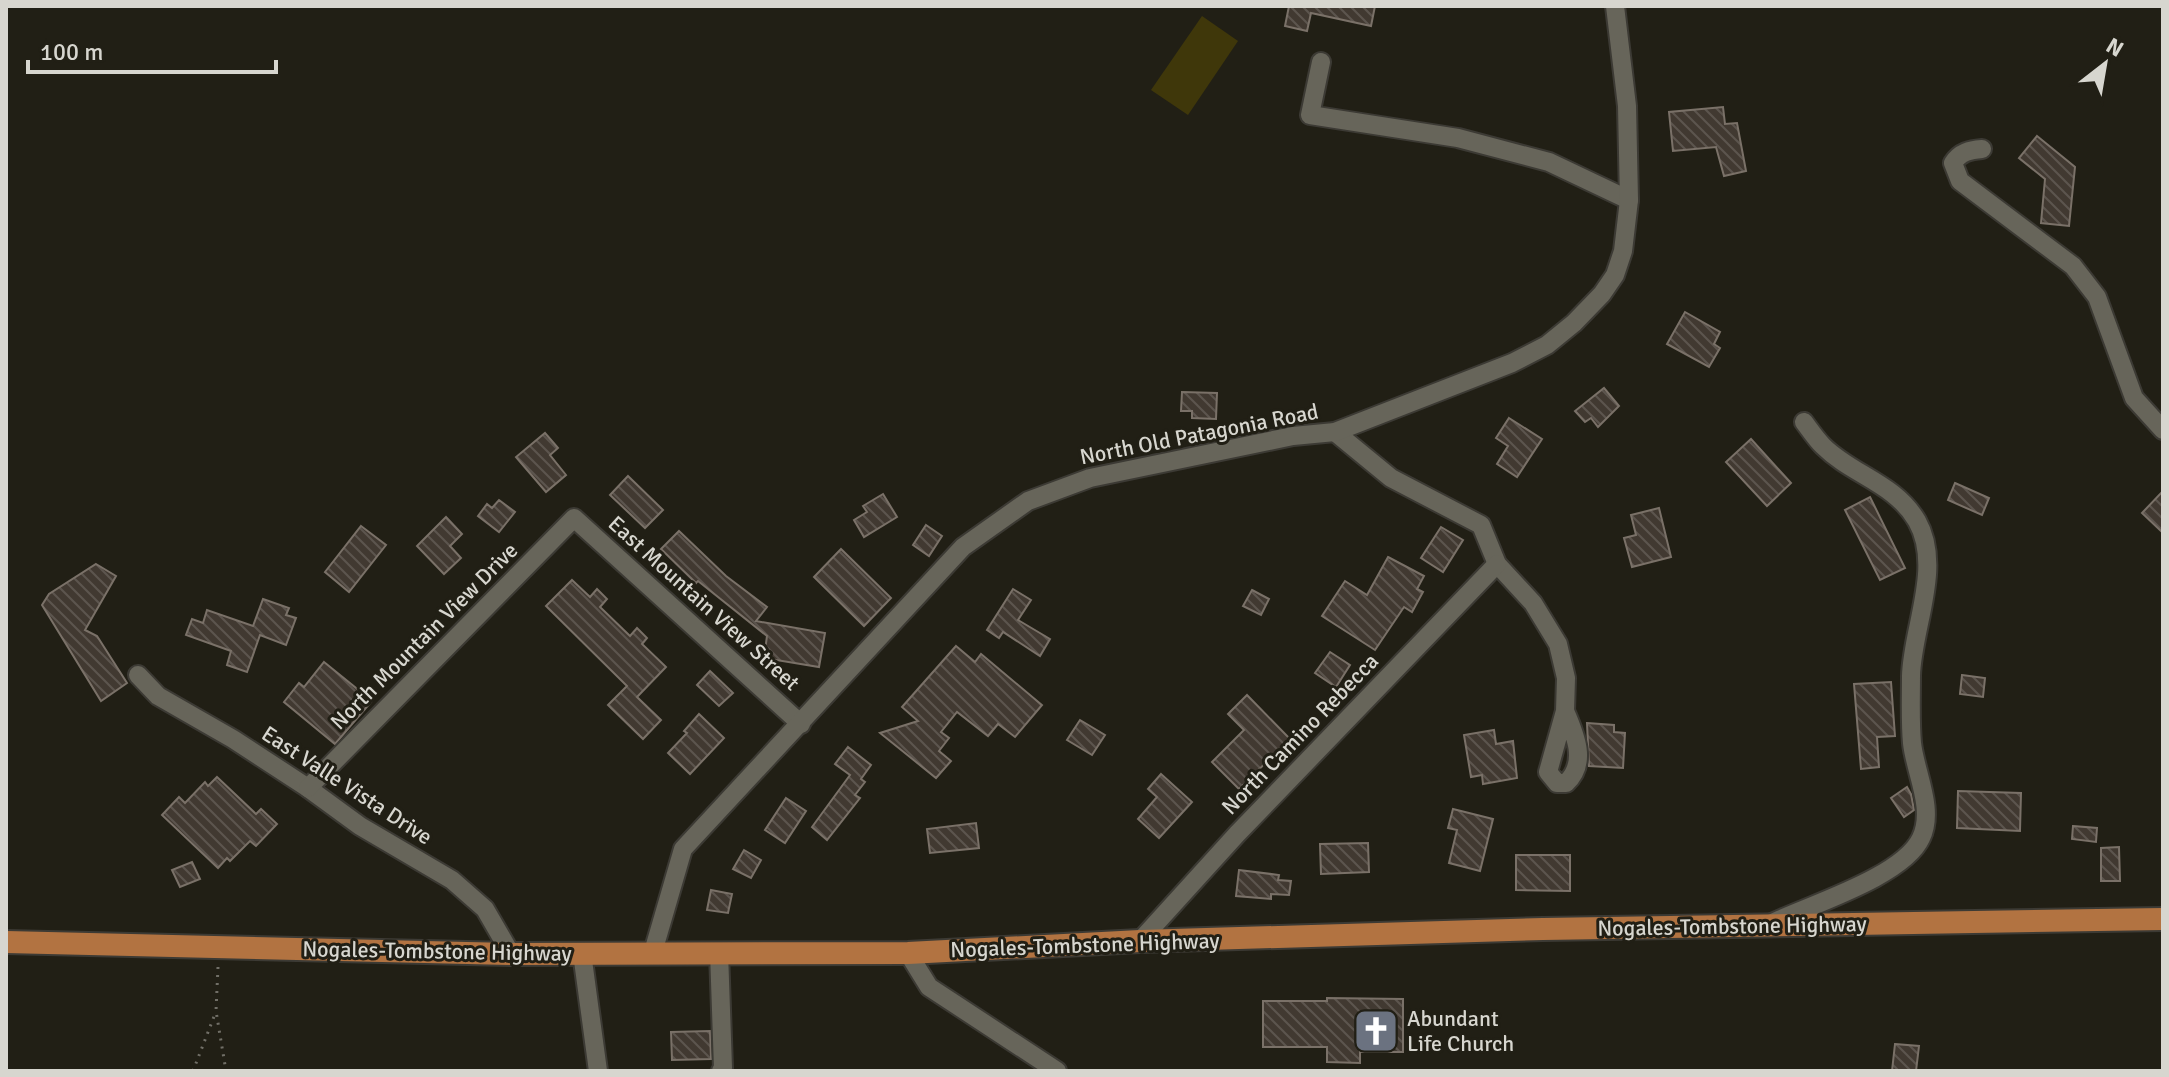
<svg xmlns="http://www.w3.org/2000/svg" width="2169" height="1077" viewBox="0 0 2169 1077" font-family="Signika,sans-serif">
	<defs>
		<pattern id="building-back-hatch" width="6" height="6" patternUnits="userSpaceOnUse" patternTransform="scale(2)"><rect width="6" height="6" fill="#413931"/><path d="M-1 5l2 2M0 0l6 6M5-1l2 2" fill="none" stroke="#5c554e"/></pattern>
	</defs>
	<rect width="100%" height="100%" fill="#211f15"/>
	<polygon fill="#3f370a" points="1202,16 1238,41 1188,115 1151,90"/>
	<g fill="url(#building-back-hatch)" stroke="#7a7168" stroke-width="2">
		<polygon points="1289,6 1375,6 1371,26 1311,13 1307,31 1285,26"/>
		<polygon points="1723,107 1725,124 1737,123 1746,171 1724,176 1716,147 1673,151 1669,112"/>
		<polygon points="2037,136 2075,167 2069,226 2041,223 2045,179 2019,158"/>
		<polygon points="1685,312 1720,332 1714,344 1720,348 1709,367 1667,344"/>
		<polygon points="1604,388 1619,406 1598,427 1591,418 1585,422 1575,411"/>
		<polygon points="1182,392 1217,393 1216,419 1192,418 1192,411 1181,411"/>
		<polygon points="1509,418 1542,439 1517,477 1497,464 1508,446 1496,438"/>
		<polygon points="545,433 558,448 550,455 566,475 546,492 516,457"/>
		<polygon points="1751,439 1791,483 1767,506 1726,462"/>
		<polygon points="628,476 663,510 645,528 610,495"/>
		<polygon points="1955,483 1989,498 1982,515 1948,500"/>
		<polygon points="2163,491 2163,533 2142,513"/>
		<polygon points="883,494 897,517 864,537 854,520 867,512 863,506"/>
		<polygon points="1870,497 1905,568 1880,580 1845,510"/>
		<polygon points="499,500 515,512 499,532 478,516 487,504 492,508"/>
		<polygon points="1659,508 1671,557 1632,567 1624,538 1636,535 1631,515"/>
		<polygon points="446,517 462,534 450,546 461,558 444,574 417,546"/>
		<polygon points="926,525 942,536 929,556 913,545"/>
		<polygon points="361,526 386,545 349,592 325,572"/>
		<polygon points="1441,527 1463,540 1443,572 1421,558"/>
		<polygon points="679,531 726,576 767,607 756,621 825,633 819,667 764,658 767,636 698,581 696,583 661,549"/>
		<polygon points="841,549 891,598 864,626 814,577"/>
		<polygon points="1388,557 1424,576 1417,589 1423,592 1412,612 1404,607 1375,650 1322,616 1345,581 1367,595"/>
		<polygon points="96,564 116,576 85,630 97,636 127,683 101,701 42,605 49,594"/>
		<polygon points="572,580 590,597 597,589 607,599 600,607 630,636 637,628 647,638 642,644 666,667 637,697 661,720 643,739 608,705 627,686 546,606"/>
		<polygon points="1013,589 1031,600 1018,620 1050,639 1040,656 1003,632 999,638 987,630"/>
		<polygon points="1252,590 1269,599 1261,615 1243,606"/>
		<polygon points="263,599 289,608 286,615 296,618 286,645 260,635 247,672 227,665 231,651 186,635 192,619 203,623 207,610 253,626"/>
		<polygon points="956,646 975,662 981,654 1042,705 1015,737 998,724 988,736 957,712 941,732 949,738 939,751 951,761 936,778 880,733 918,721 902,707"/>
		<polygon points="1330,652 1350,665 1336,687 1315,673"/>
		<polygon points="324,662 372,701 335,744 284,702 299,683 304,687"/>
		<polygon points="710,671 733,693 719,706 697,685"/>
		<polygon points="1962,675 1985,678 1983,697 1960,694"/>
		<polygon points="1891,682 1895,736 1877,737 1879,767 1861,769 1854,684"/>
		<polygon points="1247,695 1290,739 1239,789 1212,762 1244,730 1228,714"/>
		<polygon points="699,714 724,738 690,774 668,753 687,733 684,731"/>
		<polygon points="1080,720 1105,735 1092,755 1067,740"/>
		<polygon points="1587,723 1614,725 1614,732 1625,733 1623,768 1589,766"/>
		<polygon points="1494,730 1496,744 1513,741 1517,778 1483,784 1482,775 1471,777 1464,735"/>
		<polygon points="848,747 871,765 861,779 865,782 855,795 860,798 827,840 812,827 850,775 835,764"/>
		<polygon points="1161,774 1192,802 1159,838 1138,819 1157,797 1148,789"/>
		<polygon points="217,777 256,814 261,809 277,824 256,846 250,841 230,861 227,858 218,868 162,815 179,797 185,803 205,782 208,786"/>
		<polygon points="1907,787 1911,794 1914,810 1904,817 1891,798"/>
		<polygon points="1958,791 2021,793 2020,831 1957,828"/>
		<polygon points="786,798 806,811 785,843 765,830"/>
		<polygon points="1453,809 1493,819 1480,871 1449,863 1457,830 1448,828"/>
		<polygon points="976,823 979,848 930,853 927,829"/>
		<polygon points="2073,826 2097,828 2096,842 2072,839"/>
		<polygon points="1368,843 1369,872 1321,874 1320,844"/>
		<polygon points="2119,847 2120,881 2101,881 2101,848"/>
		<polygon points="744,850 761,860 751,878 733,869"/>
		<polygon points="1516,855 1570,855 1570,891 1516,890"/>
		<polygon points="192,862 200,879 180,887 172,870"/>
		<polygon points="1239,870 1279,875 1278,880 1291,881 1289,895 1271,894 1271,899 1236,896"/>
		<polygon points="711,890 732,894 728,913 707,910"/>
		<polygon points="1327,998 1403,999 1403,1052 1360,1052 1360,1063 1327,1062 1327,1047 1263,1047 1263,1001 1327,1001"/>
		<polygon points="710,1031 711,1059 672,1060 671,1032"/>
		<polygon points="1895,1044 1919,1046 1916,1071 1892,1071"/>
	</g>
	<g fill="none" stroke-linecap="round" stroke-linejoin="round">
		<g stroke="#3c3a34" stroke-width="22">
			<g id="minor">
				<polyline points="1321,62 1310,115 1458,138 1549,162 1629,200"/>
				<path d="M 1982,149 C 1970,150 1960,152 1953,163 L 1960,181 L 2073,266 L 2097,297 L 2134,398 L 2163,430"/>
				<path d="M 1335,432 L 1391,478 L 1481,525 L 1497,564 L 1533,603 L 1558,644 L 1566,678 L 1565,711 L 1548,772 L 1557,783 L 1566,783 C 1588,763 1575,734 1565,711"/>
				<polyline points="138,675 158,696 233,739 308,788 360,826 452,880 485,909 511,954"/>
				<polyline points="308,788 574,518 801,724"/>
				<path d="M 1770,924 C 1809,905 1903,877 1921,838 C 1935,809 1915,772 1912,743 C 1910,721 1911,698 1911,676 C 1912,628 1943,567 1917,521 C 1895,483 1852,475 1823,446 C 1816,439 1810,430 1804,422"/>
				<polyline points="1140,941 1237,834 1497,564"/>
				<polyline points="653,952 683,849 963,547 1028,501 1090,478 1293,436 1335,432 1512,363 1547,345 1574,323 1602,294 1615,275 1623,251 1629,200 1627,106 1615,6"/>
				<polyline points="719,952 723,1068 721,1071"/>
				<polyline points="582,953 598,1071"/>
				<polyline points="908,953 929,987 1057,1071"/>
			</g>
		</g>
		<g stroke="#3c3a34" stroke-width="26">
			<polyline id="major" points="6,942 511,954 908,953 1140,941 1543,929 2163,919"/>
		</g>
		<g stroke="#716f67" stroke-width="3" stroke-dasharray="2 6" stroke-linecap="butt">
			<polyline points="218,967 216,1011 226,1071"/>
			<polyline points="193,1071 215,1014"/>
		</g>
		<use href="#minor" stroke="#67655a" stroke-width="18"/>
		<use href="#major" stroke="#b27341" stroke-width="22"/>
	</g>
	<defs>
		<g id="church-square" transform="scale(2.3)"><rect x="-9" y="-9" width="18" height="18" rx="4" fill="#6b7280" stroke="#211f15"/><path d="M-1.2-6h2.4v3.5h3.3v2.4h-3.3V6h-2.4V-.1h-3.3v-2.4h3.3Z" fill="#fff"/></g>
	</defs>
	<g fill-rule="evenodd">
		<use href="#church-square" x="1376" y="1031"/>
	</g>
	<g text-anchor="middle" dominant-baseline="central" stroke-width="6" stroke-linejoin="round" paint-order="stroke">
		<g font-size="22" fill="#d7d6cf" stroke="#211f15">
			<text transform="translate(1199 434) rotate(-11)">North Old Patagonia Road</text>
			<text transform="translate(704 603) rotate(42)">East Mountain View Street</text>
			<text transform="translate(424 636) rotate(-45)">North Mountain View Drive</text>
			<text transform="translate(1300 734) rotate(-46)">North Camino Rebecca</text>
			<text transform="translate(347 785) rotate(33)">East Valle Vista Drive</text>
			<text transform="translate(1732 926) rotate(-1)">Nogales-Tombstone Highway</text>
			<text transform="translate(1085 945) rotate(-2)">Nogales-Tombstone Highway</text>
			<text transform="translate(437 951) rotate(1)">Nogales-Tombstone Highway</text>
		</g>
		<g font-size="22" fill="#d7d6cf" stroke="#211f15" text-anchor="start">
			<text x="1407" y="1018">Abundant<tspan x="1407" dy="25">Life Church</tspan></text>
		</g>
	</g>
	<rect width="2169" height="1077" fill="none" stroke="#d7d6cf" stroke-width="16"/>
	<g transform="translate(2105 64) rotate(31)" stroke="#211f15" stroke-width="6" paint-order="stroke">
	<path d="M0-6L14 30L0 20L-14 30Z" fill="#d7d6cf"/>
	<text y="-12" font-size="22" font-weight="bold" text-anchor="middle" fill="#d7d6cf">N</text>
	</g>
	<path d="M28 60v12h248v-12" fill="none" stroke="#d7d6cf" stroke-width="4"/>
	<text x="40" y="60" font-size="24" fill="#d7d6cf" stroke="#211f15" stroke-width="6" paint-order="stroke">100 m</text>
</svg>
